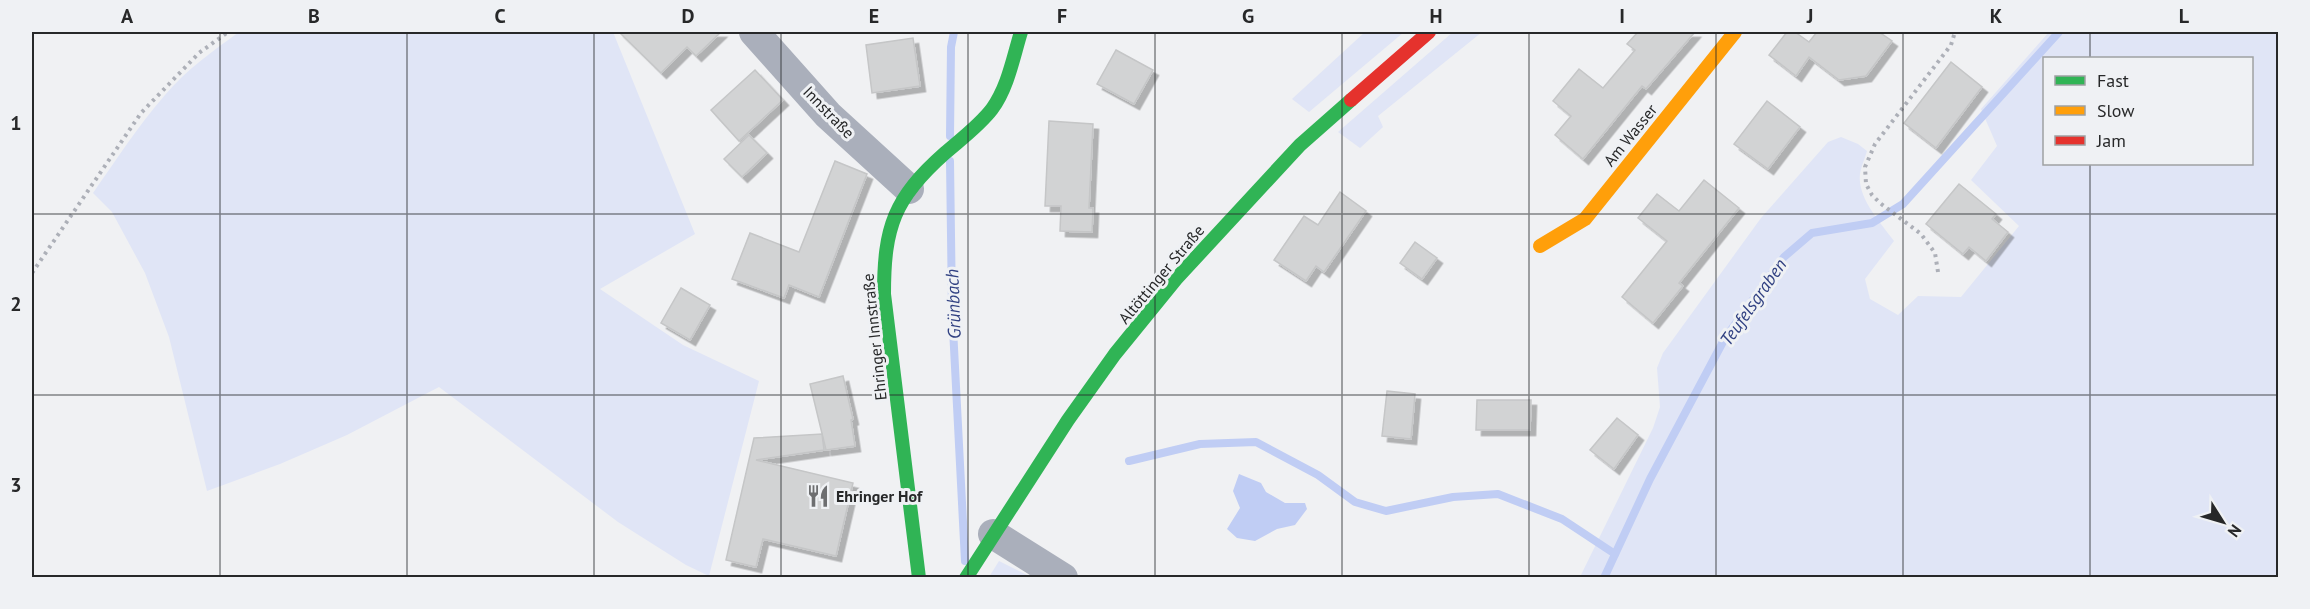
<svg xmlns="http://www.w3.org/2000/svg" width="2310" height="609" viewBox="0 0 2310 609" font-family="'PT Sans',sans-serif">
	<defs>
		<filter id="shadow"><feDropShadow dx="5.5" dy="5.5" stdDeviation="0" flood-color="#0004"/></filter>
	</defs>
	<rect width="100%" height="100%" fill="#f0f1f3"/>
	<g fill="#e0e5f6" fill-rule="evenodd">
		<path d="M 239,32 L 613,32 L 695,234 L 600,289 L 683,345 L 759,381 L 709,576 L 686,565 L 618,522 L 439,387 L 347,435 L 280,464 L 207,491 L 169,337 L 145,273 L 112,212 L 93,193 C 116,160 138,126 165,95 C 186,70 213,51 239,32 Z"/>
		<polygon points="1365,32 1404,32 1309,112 1292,99"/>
		<polygon points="1453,32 1482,32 1378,116 1383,127 1360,148 1338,132"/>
		<path d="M 2049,32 L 2278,32 L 2278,577 L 1580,577 L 1653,428 L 1660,407 L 1657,368 L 1663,353 L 1761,218 L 1828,142 L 1841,137 L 1858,144 L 1867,151 C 1865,158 1861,167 1860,174 C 1857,198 1881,223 1894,241 L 1865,279 L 1870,299 L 1898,315 L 1918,296 L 1961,297 L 2019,226 L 1971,180 L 1997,146 L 1981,109 ZM 2044,58 L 2252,58 L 2252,164 L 2044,164 Z"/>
		<polygon points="999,561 1031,577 989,577"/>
	</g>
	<polygon fill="#c0cdf4" points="1239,474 1261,483 1266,492 1285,503 1305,503 1307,509 1295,525 1277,529 1255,541 1237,538 1227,529 1240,508 1233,491"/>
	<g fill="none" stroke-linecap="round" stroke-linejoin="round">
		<g stroke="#c0cdf4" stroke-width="8">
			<polyline points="950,136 951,47 954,32"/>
			<polyline points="950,161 952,309 965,561"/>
			<polyline points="1129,461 1200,444 1256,442 1318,475 1355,502 1386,511 1453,497 1498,494 1562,519 1615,554"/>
			<polyline points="1604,578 1650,479 1725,338 1784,257 1812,233 1872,223 1903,204 2059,32"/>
		</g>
	</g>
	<g fill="#d2d3d4" stroke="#c5c6c7" stroke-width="1.5" filter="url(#shadow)">
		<polygon points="619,32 721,32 696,56 687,47 661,73"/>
		<polygon points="1638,32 1695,32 1646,89 1642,86 1583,159 1555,135 1571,116 1553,101 1579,69 1603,88 1635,50 1627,44"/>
		<polygon points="1787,32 1795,32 1809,42 1817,32 1879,32 1892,41 1866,76 1839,80 1809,57 1796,76 1769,55"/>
		<polygon points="913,38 920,86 872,93 866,45"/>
		<polygon points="1116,50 1153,70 1134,104 1097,84"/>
		<polygon points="1951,62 1982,87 1936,148 1904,123"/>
		<polygon points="755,70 783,100 739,141 711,110"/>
		<polygon points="1767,101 1800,127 1768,169 1734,144"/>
		<polygon points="1049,121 1093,124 1089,208 1093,208 1092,232 1060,231 1061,206 1045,206"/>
		<polygon points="749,135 767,153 742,177 724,159"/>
		<polygon points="835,161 867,174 819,297 789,285 784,298 732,279 750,233 799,252"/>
		<polygon points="1704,180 1739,208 1679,283 1683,286 1653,323 1622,297 1667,241 1638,218 1657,194 1679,211"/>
		<polygon points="1959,184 1996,214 1992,219 2008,232 1986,261 1969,247 1963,254 1926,224"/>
		<polygon points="1340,192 1366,211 1324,272 1316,266 1306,281 1274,260 1304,216 1318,225"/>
		<polygon points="1415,242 1437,258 1422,279 1400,263"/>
		<polygon points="681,288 710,305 690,340 661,323"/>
		<polygon points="843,376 853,419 851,420 855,446 826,450 810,384"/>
		<polygon points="1387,391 1415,394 1411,439 1382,436"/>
		<polygon points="1477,400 1531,400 1530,430 1476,430"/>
		<polygon points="1617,418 1638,435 1614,469 1590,450"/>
		<polygon points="822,434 824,450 756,460 853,483 836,556 763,539 756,567 726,560 754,438"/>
	</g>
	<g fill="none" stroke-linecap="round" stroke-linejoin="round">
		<g stroke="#adb0b8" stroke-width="4" stroke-dasharray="3 4.5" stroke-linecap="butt">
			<polyline points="1938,272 1935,253 1921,234 1880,203 1872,195 1866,184 1865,167 1875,144 1951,45 1955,32"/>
			<polyline points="32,273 141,113 199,53 228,32"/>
		</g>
		<g stroke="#aaafbb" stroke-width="30">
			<polyline points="754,32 828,115 909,189"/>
			<polyline points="993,534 1063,578"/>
		</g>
		<g stroke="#30b455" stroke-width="14">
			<path d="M 919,578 L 884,294 C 884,227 894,198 945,153 C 961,139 979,126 992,109 C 1008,87 1013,58 1021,32"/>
			<polyline points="966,578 1068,420 1115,354 1176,279 1300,145 1351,100"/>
		</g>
		<polyline stroke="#ff9f0a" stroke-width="14" points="1540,246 1585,219 1735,32"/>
		<polyline stroke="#e5322d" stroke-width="14" points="1351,100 1429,32"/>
	</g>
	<path fill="none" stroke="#272829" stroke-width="1.5" stroke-opacity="0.55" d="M 220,32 L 220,578M 407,32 L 407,578M 594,32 L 594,578M 781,32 L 781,578M 968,32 L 968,578M 1155,32 L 1155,578M 1342,32 L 1342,578M 1529,32 L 1529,578M 1716,32 L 1716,578M 1903,32 L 1903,578M 2090,32 L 2090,58M 2090,164 L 2090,578M 32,214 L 2278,214M 32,395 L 2278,395"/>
	<defs>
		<g id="restaurant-bare" transform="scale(1.8)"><path d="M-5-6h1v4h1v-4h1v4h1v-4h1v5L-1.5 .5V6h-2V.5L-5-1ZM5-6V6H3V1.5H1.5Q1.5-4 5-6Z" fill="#6d6e70" stroke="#eff1f4" stroke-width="2.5" paint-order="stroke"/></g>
	</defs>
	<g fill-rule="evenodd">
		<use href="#restaurant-bare" x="818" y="496"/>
	</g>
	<g text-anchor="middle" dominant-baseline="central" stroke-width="6" stroke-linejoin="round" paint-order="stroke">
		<g font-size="16" fill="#272829" stroke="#eff1f4">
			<text transform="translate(829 112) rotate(46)">Innstraße</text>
			<text transform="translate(1630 135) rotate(-51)">Am Wasser</text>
			<text transform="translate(1161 274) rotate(-50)">Altöttinger Straße</text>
			<text transform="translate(874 337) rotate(-96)">Ehringer Innstraße</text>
		</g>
		<g font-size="16" font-weight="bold" fill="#272829" stroke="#eff1f4" text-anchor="start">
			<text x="836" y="496">Ehringer Hof</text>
		</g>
		<g font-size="18" font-style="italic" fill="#314182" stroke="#eff1f4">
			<text transform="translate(1753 302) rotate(-55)">Teufelsgraben</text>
			<text transform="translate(953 304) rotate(-92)">Grünbach</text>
		</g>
	</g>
	<rect width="2310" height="609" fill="none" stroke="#eff1f4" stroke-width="66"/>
	<rect x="2043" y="57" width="210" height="108" fill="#eff1f4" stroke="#9fa1a3" stroke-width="1.5"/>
	<rect x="2055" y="76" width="30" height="9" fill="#30b455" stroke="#9fa1a3" stroke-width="1.5"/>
	<text x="2097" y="87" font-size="18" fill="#272829">Fast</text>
	<rect x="2055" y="106" width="30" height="9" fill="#ff9f0a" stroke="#9fa1a3" stroke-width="1.5"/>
	<text x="2097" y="117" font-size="18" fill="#272829">Slow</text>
	<rect x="2055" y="136" width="30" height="9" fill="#e5322d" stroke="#9fa1a3" stroke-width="1.5"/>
	<text x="2097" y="147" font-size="18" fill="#272829">Jam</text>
	<g transform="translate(2223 522) rotate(127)" stroke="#eff1f4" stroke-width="4.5" paint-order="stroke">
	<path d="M0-4.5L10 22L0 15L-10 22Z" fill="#272829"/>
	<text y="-9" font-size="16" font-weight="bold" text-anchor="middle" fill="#272829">N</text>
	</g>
	<rect x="33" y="33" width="2244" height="543" fill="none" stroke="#272829" stroke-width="2"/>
	<g font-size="20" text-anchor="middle" font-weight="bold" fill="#272829">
		<text x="127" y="23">A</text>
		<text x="314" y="23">B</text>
		<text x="500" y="23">C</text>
		<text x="688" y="23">D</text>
		<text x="874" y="23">E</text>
		<text x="1062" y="23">F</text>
		<text x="1248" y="23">G</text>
		<text x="1436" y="23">H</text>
		<text x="1622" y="23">I</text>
		<text x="1810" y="23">J</text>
		<text x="1996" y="23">K</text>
		<text x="2184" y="23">L</text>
		<text x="16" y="130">1</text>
		<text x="16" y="311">2</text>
		<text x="16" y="492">3</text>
	</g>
</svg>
